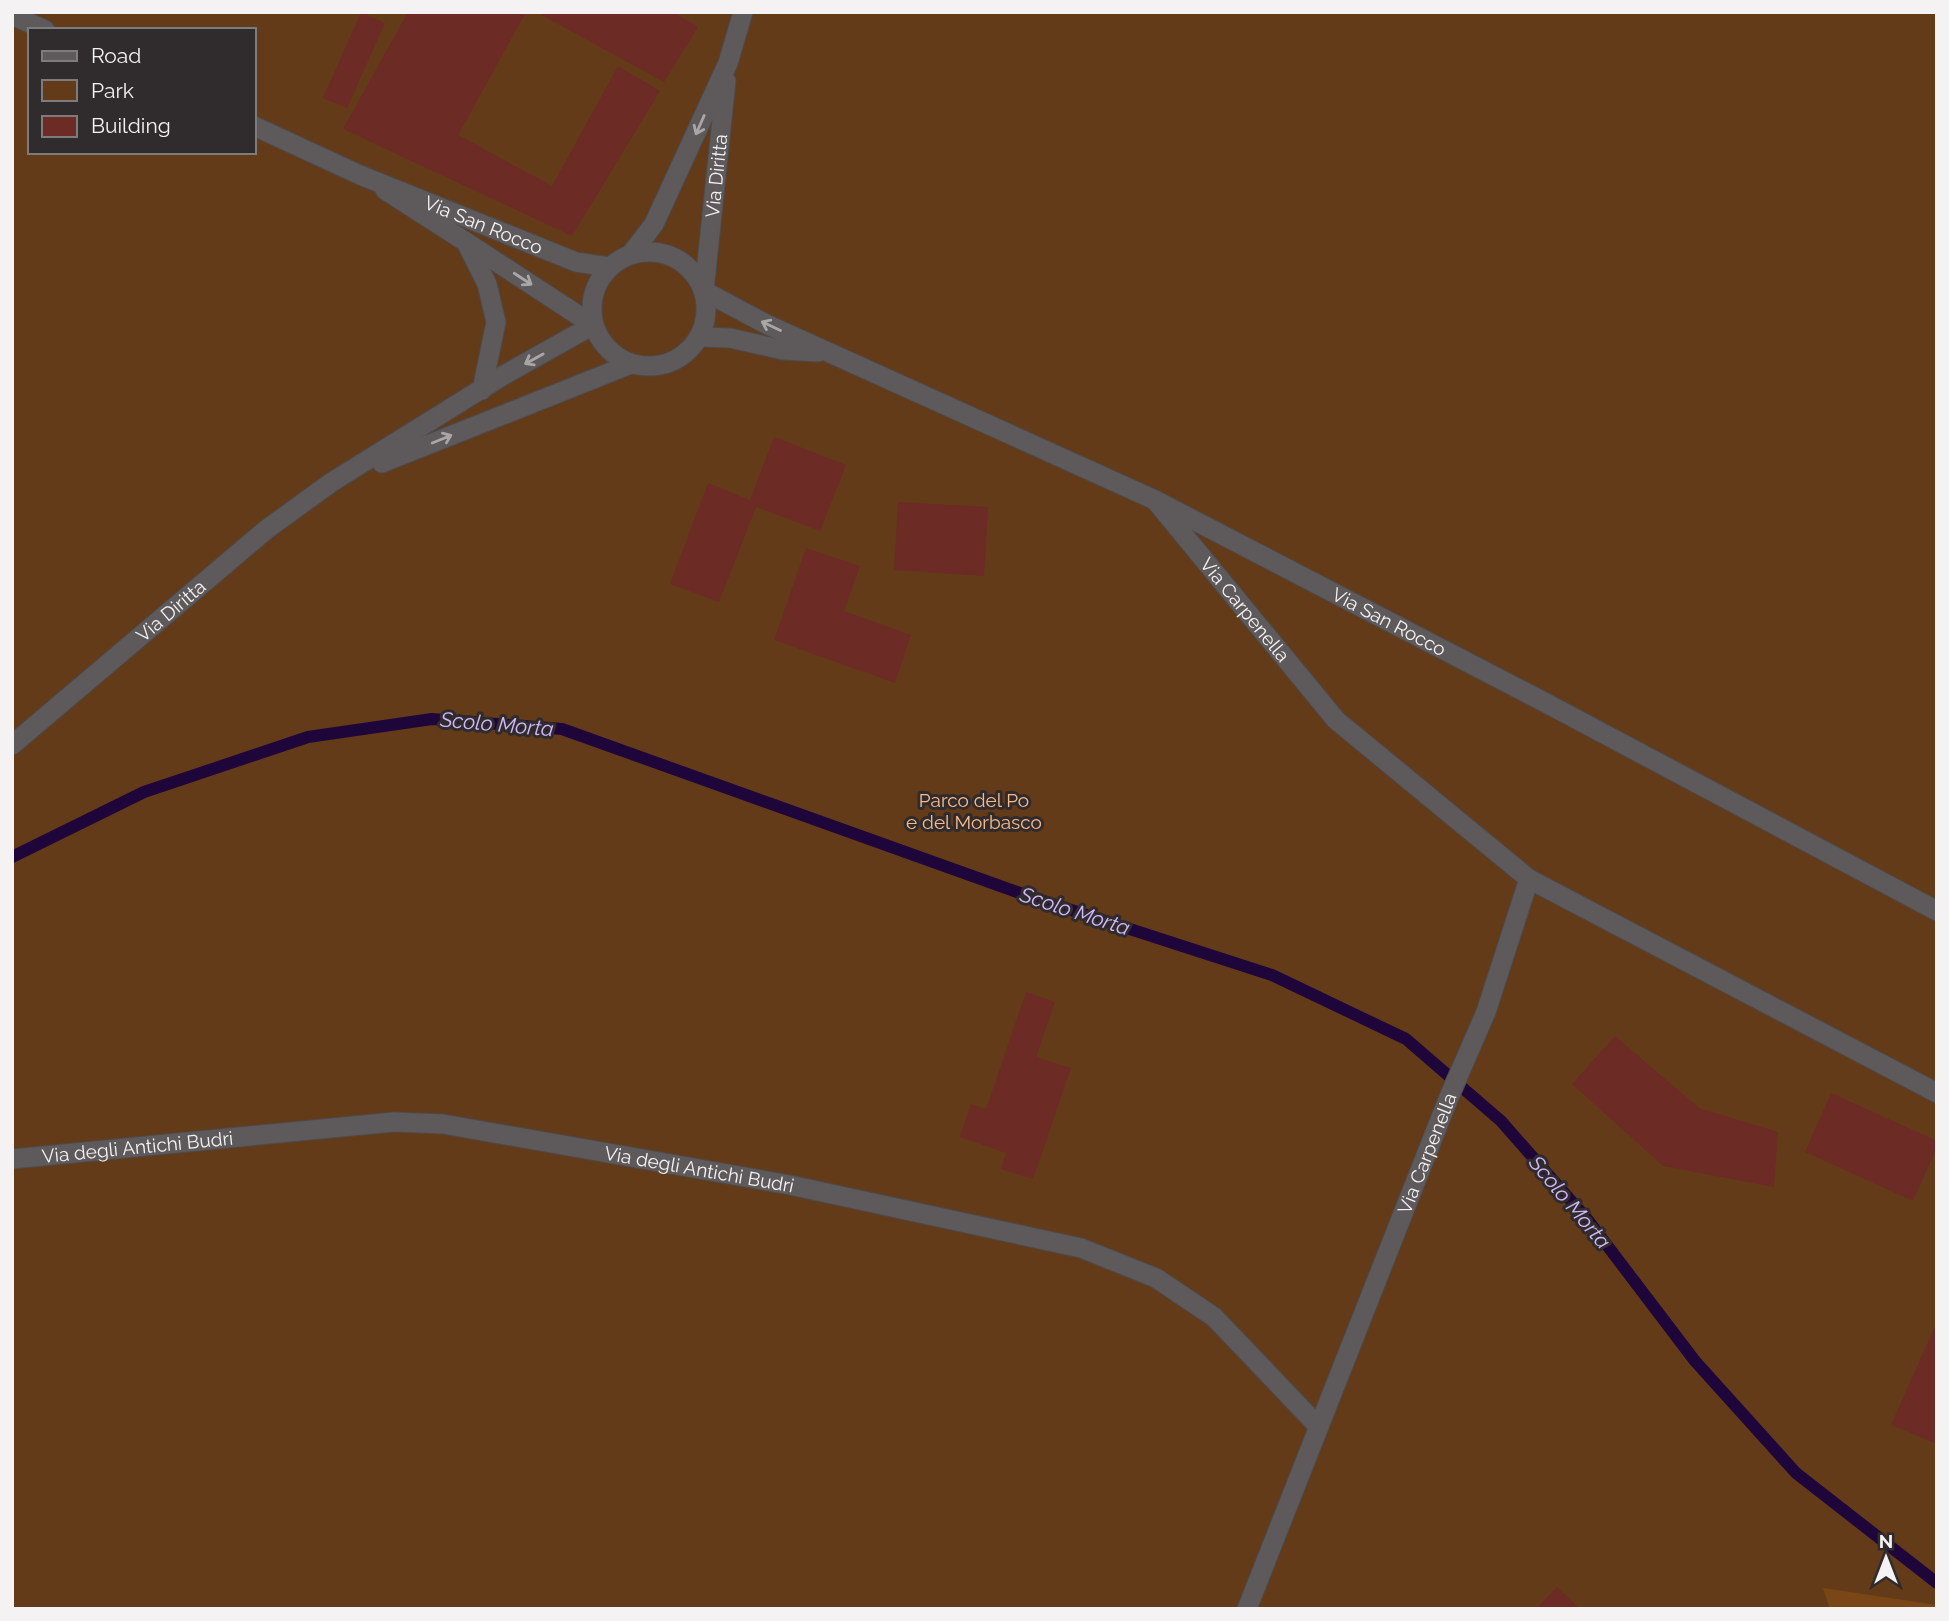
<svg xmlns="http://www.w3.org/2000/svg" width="1949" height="1621" viewBox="0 0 1949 1621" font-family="Raleway,sans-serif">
	<rect width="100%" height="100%" fill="#302c2d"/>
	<path fill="#643b19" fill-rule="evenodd" d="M 12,12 L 1937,12 L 1937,1609 L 12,1609 ZM 30,30 L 254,30 L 254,152 L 30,152 Z"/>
	<polygon fill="#7a4616" points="1823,1588 1937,1605 1937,1609 1830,1609"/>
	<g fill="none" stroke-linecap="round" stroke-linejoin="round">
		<polyline stroke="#1f063a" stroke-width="12" points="12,857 144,792 308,737 432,719 562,729 1031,897 1272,975 1406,1039 1501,1121 1587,1219 1695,1361 1796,1473 1937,1583"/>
	</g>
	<g fill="#6c2b24">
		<polygon points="361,12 385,23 347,108 323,98"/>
		<polygon points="408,12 526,12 458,135 552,186 618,66 660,91 572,236 343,129"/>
		<polygon points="536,12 673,12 698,27 664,82"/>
		<polygon points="774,437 846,465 820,531 756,507 719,602 670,584 708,483 750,500"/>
		<polygon points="898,502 988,507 984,576 894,570"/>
		<polygon points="806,548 860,566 844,611 911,635 895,683 774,640"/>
		<polygon points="1026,992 1055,1002 1036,1057 1071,1068 1033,1179 1001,1169 1006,1153 960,1137 971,1104 986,1109"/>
		<polygon points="1615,1036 1699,1108 1778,1132 1774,1187 1663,1166 1572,1084"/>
		<polygon points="1831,1093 1937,1141 1937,1147 1913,1201 1805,1152"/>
		<polygon points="1937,1322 1937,1444 1891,1425"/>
		<polygon points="1557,1587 1580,1609 1541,1609 1539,1606"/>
	</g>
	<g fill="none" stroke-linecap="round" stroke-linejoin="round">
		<g stroke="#4d4a4b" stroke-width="21">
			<g id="service">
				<path id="s1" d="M 1155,500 L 1336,720 L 1529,879 L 1937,1093"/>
				<path id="s2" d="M 12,1159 L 394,1122 L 443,1124 L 790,1185 L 1081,1248 L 1156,1278 L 1214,1317 L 1319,1427"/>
				<path id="s3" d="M 1247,1609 L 1449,1097 L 1486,1012 L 1529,879"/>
			</g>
		</g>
		<g stroke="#4d4a4b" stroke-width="21">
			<g id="tertiary">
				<polyline points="385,190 466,242 487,284 496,322 482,390"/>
				<polyline points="631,254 654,224 728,63 743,12"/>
				<path id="s4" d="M 704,291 L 726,81"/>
				<polyline points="382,463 631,364"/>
				<path id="s5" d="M 12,745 L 267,529 L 332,482 L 504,375 L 593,325"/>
			</g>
		</g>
		<g stroke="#4d4a4b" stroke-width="21">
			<g id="secondary">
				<polyline points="12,15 45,30"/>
				<path id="s6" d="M 254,126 L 360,175 L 576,262 L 609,267"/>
				<polyline points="466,242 593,325"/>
				<circle cx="649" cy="309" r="57"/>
				<path id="s7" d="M 704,291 L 766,324 L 1155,500 L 1546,703 L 1937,911"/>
				<polyline points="700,337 730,338 783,350 818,352"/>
			</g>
		</g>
		<use href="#service" stroke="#5e5a5b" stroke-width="19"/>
		<use href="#tertiary" stroke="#5e5a5b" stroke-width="19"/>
		<use href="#secondary" stroke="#5e5a5b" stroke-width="19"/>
	</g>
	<defs><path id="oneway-shaft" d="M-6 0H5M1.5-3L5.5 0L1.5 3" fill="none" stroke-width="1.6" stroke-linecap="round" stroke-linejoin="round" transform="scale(1.75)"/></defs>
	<g stroke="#a9a6a6">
		<use href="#oneway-shaft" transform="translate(700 125) rotate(114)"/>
		<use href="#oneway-shaft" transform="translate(523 279) rotate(33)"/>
		<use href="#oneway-shaft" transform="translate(771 326) rotate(-155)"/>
		<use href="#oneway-shaft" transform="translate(534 359) rotate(151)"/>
		<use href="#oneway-shaft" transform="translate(442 439) rotate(-22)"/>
	</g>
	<g text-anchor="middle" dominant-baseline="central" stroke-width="6" stroke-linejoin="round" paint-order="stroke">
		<g font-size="19" fill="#f4f2f2" stroke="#302c2d">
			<text stroke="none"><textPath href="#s4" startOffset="116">Via Diritta</textPath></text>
			<text stroke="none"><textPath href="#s6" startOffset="250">Via San Rocco</textPath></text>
			<text stroke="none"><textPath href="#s1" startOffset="142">Via Carpenella</textPath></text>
			<text stroke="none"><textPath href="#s5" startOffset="208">Via Diritta</textPath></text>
			<text stroke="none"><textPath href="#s7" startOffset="761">Via San Rocco</textPath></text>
			<text stroke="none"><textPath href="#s2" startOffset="126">Via degli Antichi Budri</textPath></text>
			<text stroke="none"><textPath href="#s3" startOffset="490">Via Carpenella</textPath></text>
			<text stroke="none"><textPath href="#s2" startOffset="693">Via degli Antichi Budri</textPath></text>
		</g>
		<g font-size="19" fill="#fbba89" stroke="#302c2d">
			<text x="974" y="800">Parco del Po<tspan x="974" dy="22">e del Morbasco</tspan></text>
		</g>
		<g font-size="21" font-style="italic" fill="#d2b9fe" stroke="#302c2d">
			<text transform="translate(497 724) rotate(5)">Scolo Morta</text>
			<text transform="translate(1075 911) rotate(18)">Scolo Morta</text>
			<text transform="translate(1570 1202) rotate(50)">Scolo Morta</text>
		</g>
	</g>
	<rect width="1949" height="1621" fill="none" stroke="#f4f2f2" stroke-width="28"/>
	<rect x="28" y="28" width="228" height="126" fill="#302c2d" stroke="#7e7b7c" stroke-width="2"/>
	<rect x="42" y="51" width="35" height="10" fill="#5e5a5b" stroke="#7e7b7c" stroke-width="2"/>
	<text x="91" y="63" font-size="21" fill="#f4f2f2">Road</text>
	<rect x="42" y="80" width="35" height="21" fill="#643b19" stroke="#7e7b7c" stroke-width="2"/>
	<text x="91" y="98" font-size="21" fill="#f4f2f2">Park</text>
	<rect x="42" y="116" width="35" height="21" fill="#6c2b24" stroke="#7e7b7c" stroke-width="2"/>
	<text x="91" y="133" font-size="21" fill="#f4f2f2">Building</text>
	<g transform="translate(1886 1558)" stroke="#302c2d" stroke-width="5" paint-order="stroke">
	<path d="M0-5L12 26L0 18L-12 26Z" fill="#f4f2f2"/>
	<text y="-10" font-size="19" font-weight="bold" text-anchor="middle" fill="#f4f2f2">N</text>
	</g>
</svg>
